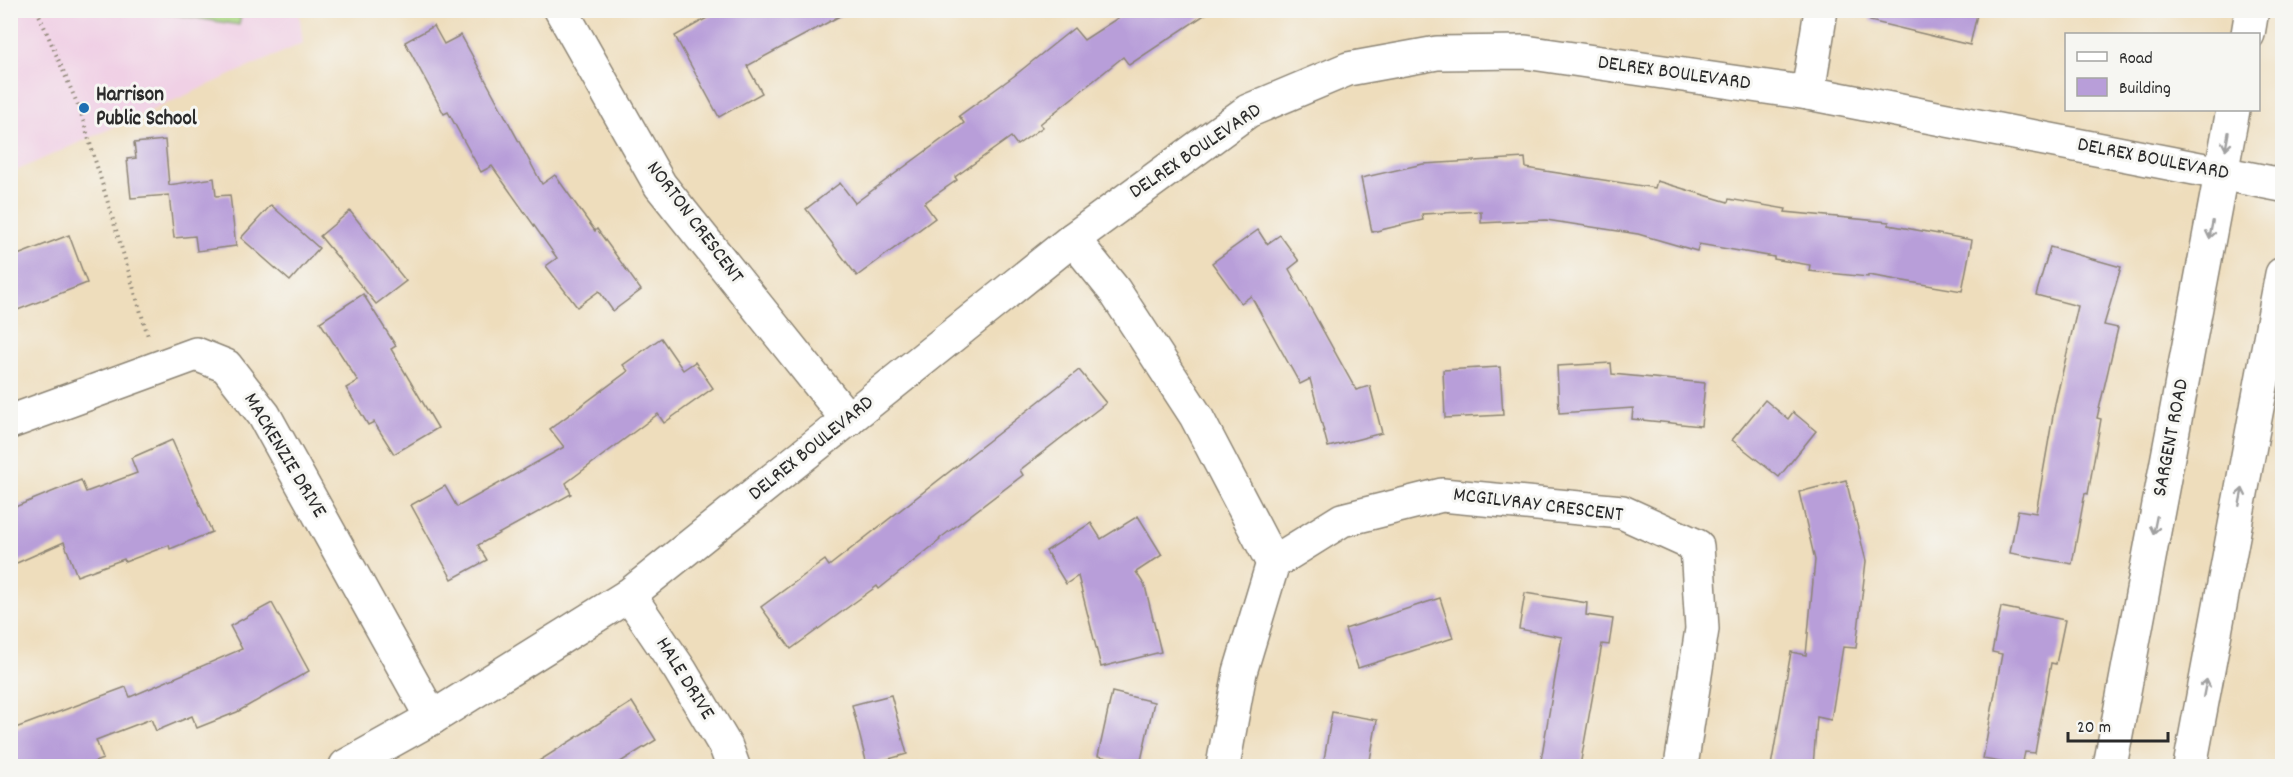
<svg xmlns="http://www.w3.org/2000/svg" width="2293" height="777" viewBox="0 0 2293 777" font-family="Dekko,sans-serif">
	<rect width="100%" height="100%" fill="#f6f6f2"/>
	<filter id="ink" filterUnits="userSpaceOnUse"><feTurbulence type="fractalNoise" baseFrequency=".0167" numOctaves="2"/><feDisplacementMap in="SourceGraphic" scale="12" xChannelSelector="R" yChannelSelector="G"/><feConvolveMatrix kernelMatrix="1 2 1 2 8 2 1 2 1" color-interpolation-filters="sRGB"/></filter>
	<filter id="wash" filterUnits="userSpaceOnUse"><feTurbulence type="fractalNoise" baseFrequency=".008" numOctaves="4" result="noise"/><feDisplacementMap in="SourceGraphic" scale="24" xChannelSelector="R" yChannelSelector="G"/><feGaussianBlur stdDeviation="1.35" result="paint"/><feColorMatrix in="noise" values="0 0 0 0 0 0 0 0 0 0 0 0 0 0 0 0 0 1.4 0 .05"/><feComposite in="paint" operator="in"/></filter>
	<g filter="url(#wash)">
		<rect width="100%" height="100%" fill="#eeddbc"/>
		<polygon fill="#f0d0e5" points="10,11 299,11 303,43 11,173"/>
		<polygon fill="#aad784" stroke="#6a8158" stroke-width="1.5" points="152,11 242,10 242,11 239,25"/>
		<g id="blocks">
			<g fill="#b89ed9">
				<polygon points="721,10 851,10 747,66 762,93 719,117 675,36"/>
				<polygon points="1130,10 1212,10 1129,65 1123,57 1040,124 1043,127 1017,145 1011,137 955,177 957,180 924,203 935,218 857,276 806,209 840,183 855,203 964,123 959,116 1014,76 1074,28 1084,40"/>
				<polygon points="1871,10 1978,10 1970,45 1870,21"/>
				<polygon points="434,26 444,44 461,35 542,184 555,175 595,231 597,229 641,290 613,311 599,291 577,307 546,266 557,258 492,166 481,172 448,112 444,114 405,42"/>
				<polygon points="165,140 169,185 214,178 216,196 230,195 236,246 197,251 195,236 174,238 169,195 131,198 127,159 136,158 134,143"/>
				<polygon points="1525,158 1526,168 1655,188 1657,181 1728,202 1729,199 1786,209 1785,212 1889,222 1889,225 1972,240 1962,291 1868,275 1868,277 1809,271 1810,265 1774,259 1774,257 1699,244 1697,251 1638,234 1546,220 1481,223 1481,211 1422,214 1423,220 1372,232 1361,178 1423,164"/>
				<polygon points="271,205 319,248 290,281 241,238"/>
				<polygon points="350,211 406,281 376,304 320,236"/>
				<polygon points="1258,230 1267,244 1280,235 1299,261 1289,269 1356,390 1370,386 1382,433 1328,447 1310,379 1300,384 1251,296 1241,303 1212,263"/>
				<polygon points="69,235 87,283 10,313 10,258"/>
				<polygon points="2050,247 2121,267 2104,325 2118,328 2097,418 2101,419 2088,494 2085,493 2072,564 2010,553 2018,510 2036,513 2055,404 2078,306 2036,295"/>
				<polygon points="363,294 396,346 391,349 438,428 394,454 374,422 368,425 346,388 358,381 320,322"/>
				<polygon points="661,338 683,370 695,362 713,388 664,423 658,414 566,483 571,494 478,545 487,560 452,579 411,505 445,486 457,507 564,447 550,429 628,371 623,365"/>
				<polygon points="1611,363 1612,374 1705,383 1701,426 1632,419 1633,408 1559,413 1557,366"/>
				<polygon points="1500,367 1503,415 1445,418 1443,370"/>
				<polygon points="1079,370 1106,403 1020,470 1023,475 939,539 940,540 879,589 877,586 791,649 761,607 825,560 829,566"/>
				<polygon points="1765,400 1788,419 1793,412 1816,431 1779,477 1732,440"/>
				<polygon points="172,440 212,532 170,549 169,545 125,562 124,559 77,576 64,542 10,566 10,509 81,480 86,492 137,473 131,458"/>
				<polygon points="1846,480 1866,561 1856,648 1843,647 1831,720 1817,717 1813,766 1771,766 1791,652 1806,655 1815,560 1799,492"/>
				<polygon points="1138,516 1162,555 1136,572 1145,586 1161,652 1101,667 1078,576 1066,584 1046,551 1091,523 1101,539"/>
				<polygon points="1525,593 1587,603 1586,615 1613,619 1609,645 1602,644 1580,766 1540,766 1562,637 1519,629"/>
				<polygon points="1440,598 1453,638 1358,668 1345,629"/>
				<polygon points="272,603 309,671 237,712 197,728 192,716 156,731 151,719 96,740 103,759 83,766 10,766 10,730 126,687 130,697 242,649 230,626"/>
				<polygon points="2001,607 2065,620 2056,664 2051,663 2035,753 2025,752 2022,766 1983,759 2002,654 1992,652"/>
				<polygon points="1112,692 1154,702 1140,765 1098,756"/>
				<polygon points="891,695 907,754 867,765 852,705"/>
				<polygon points="632,702 656,740 614,766 531,766"/>
				<polygon points="1332,712 1377,720 1369,766 1323,766"/>
			</g>
		</g>
	</g>
	<g filter="url(#ink)">
		<use href="#blocks" fill-opacity="0" stroke="#8c8474" stroke-width="1.5"/>
		<g fill="none" stroke-linecap="round" stroke-linejoin="round">
			<g stroke="#8c8474" stroke-width="36">
				<g id="minor">
					<polyline points="561,10 660,185 848,420"/>
					<polyline points="2248,34 2252,10"/>
					<polyline points="1808,93 1821,10"/>
					<polyline points="1073,239 1114,290 1196,416 1273,563"/>
					<polyline points="10,422 196,354 226,366 264,415 432,718"/>
					<polyline points="629,595 680,670 726,747 733,766"/>
					<polyline points="346,766 432,718 629,595 1073,239 1248,111 1348,69 1437,53 1525,52 1808,93 2282,185"/>
					<polyline points="1223,766 1240,672 1273,563 1342,520 1442,495 1622,512 1697,546 1702,629 1681,766"/>
					<polyline points="2110,766 2233,110"/>
					<polyline points="2190,766 2282,274"/>
				</g>
			</g>
			<polyline stroke="#8c8474" stroke-width="4" stroke-dasharray="1.5 4.5" stroke-linecap="butt" points="37,10 80,110 148,336"/>
			<use href="#minor" stroke="#fff" stroke-width="33"/>
		</g>
		<defs><path id="oneway-shaft" d="M-6 0H5M1.5-3L5.5 0L1.5 3" fill="none" stroke-width="1.6" stroke-linecap="round" stroke-linejoin="round" transform="scale(1.5)"/></defs>
		<g stroke="#a0a0a0">
			<use href="#oneway-shaft" transform="translate(2227 141) rotate(100)"/>
			<use href="#oneway-shaft" transform="translate(2211 230) rotate(101)"/>
			<use href="#oneway-shaft" transform="translate(2241 497) rotate(-79)"/>
			<use href="#oneway-shaft" transform="translate(2155 525) rotate(101)"/>
			<use href="#oneway-shaft" transform="translate(2205 688) rotate(-79)"/>
		</g>
	</g>
	<circle fill="#1f6fb2" stroke="#f6f6f2" stroke-width="2" cx="84" cy="108" r="6"/>
	<g text-anchor="middle" dominant-baseline="central" stroke-width="6" stroke-linejoin="round" paint-order="stroke">
		<g font-size="21" fill="#2b2b2b" stroke="#f6f6f2">
			<text transform="translate(1674 74) rotate(8)">DELREX BOULEVARD</text>
			<text transform="translate(1196 152) rotate(-34)">DELREX BOULEVARD</text>
			<text transform="translate(2153 160) rotate(11)">DELREX BOULEVARD</text>
			<text transform="translate(694 223) rotate(53)">NORTON CRESCENT</text>
			<text transform="translate(2172 438) rotate(-79)">SARGENT ROAD</text>
			<text transform="translate(812 449) rotate(-39)">DELREX BOULEVARD</text>
			<text transform="translate(284 456) rotate(59)">MACKENZIE DRIVE</text>
			<text transform="translate(1538 506) rotate(7)">MCGILVRAY CRESCENT</text>
			<text transform="translate(684 679) rotate(58)">HALE DRIVE</text>
		</g>
		<g font-size="21" font-weight="bold" fill="#2b2b2b" stroke="#f6f6f2" text-anchor="start">
			<text x="96" y="96">Harrison<tspan x="96" dy="24">Public School</tspan></text>
		</g>
	</g>
	<rect width="2293" height="777" fill="none" stroke="#f6f6f2" stroke-width="36"/>
	<rect x="2065" y="33" width="195" height="78" fill="#f6f6f2" stroke="#a5a5a2" stroke-width="1.5"/>
	<rect x="2077" y="52" width="30" height="9" fill="#ffffff" stroke="#a5a5a2" stroke-width="1.5"/>
	<text x="2119" y="63" font-size="18" fill="#2b2b2b">Road</text>
	<rect x="2077" y="78" width="30" height="18" fill="#b89ed9" stroke="#a5a5a2" stroke-width="1.5"/>
	<text x="2119" y="93" font-size="18" fill="#2b2b2b">Building</text>
	<path d="M2068 732v9h100v-9" fill="none" stroke="#2b2b2b" stroke-width="3"/>
	<text x="2077" y="732" font-size="18" fill="#2b2b2b" stroke="#f6f6f2" stroke-width="4.5" paint-order="stroke">20 m</text>
</svg>
